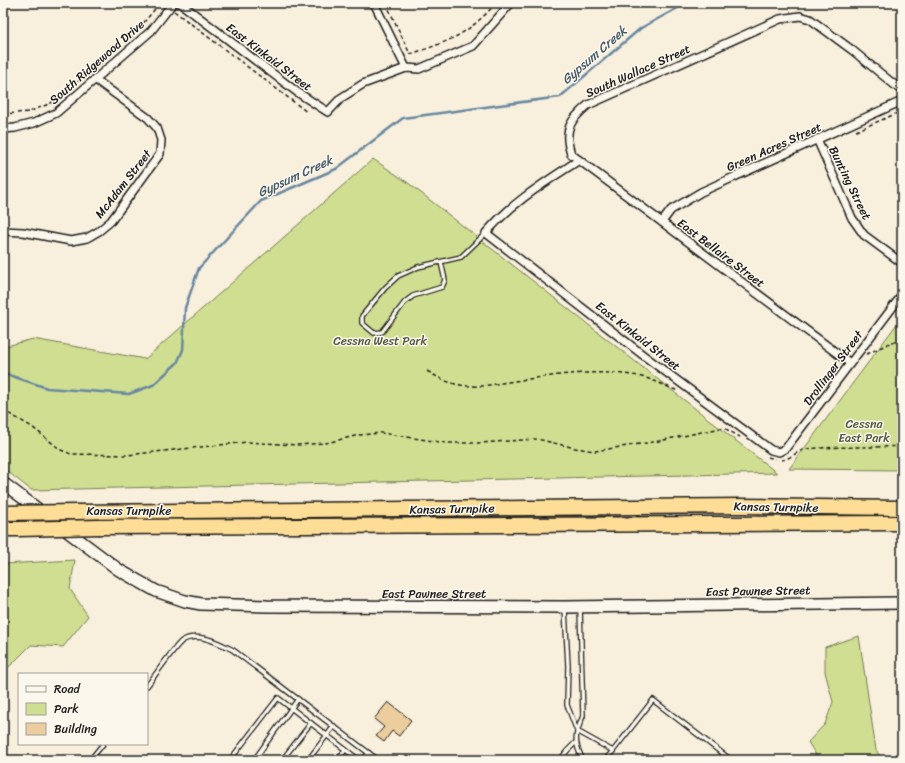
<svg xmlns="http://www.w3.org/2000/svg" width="905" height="763" viewBox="0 0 905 763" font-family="Sriracha,sans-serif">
	<rect width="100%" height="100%" fill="#f8efdc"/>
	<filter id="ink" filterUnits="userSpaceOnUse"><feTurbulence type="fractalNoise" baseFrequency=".025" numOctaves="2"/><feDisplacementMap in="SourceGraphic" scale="8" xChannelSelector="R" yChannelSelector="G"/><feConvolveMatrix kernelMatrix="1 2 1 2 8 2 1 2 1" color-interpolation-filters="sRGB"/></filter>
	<g filter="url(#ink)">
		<g fill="#cfde91" stroke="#767d56">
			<polygon points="373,159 407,182 777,473 31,490 3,468 3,347 33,339 145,359"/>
			<polygon points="902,317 902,470 789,469"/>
			<polygon points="75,560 70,589 88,616 63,647 31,645 3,673 3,564"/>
			<polygon points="859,636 876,750 880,756 878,760 819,760 808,742 825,724 833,702 825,672 825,647"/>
		</g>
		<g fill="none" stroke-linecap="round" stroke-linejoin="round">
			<polyline stroke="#6888a1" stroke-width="2.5" points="3,373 47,388 129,394 153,385 177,363 183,350 185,308 199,268 261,201 336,169 403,118 560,97 641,28 687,3"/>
		</g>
		<polygon fill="#ebcd9e" stroke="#1c1c1c" points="388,702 411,720 399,736 392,731 384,742 376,736 384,727 374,719"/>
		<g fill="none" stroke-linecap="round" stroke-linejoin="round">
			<g stroke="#1c1c1c" stroke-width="6">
				<g id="lane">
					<polyline points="441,262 445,280 442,287 413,296 405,302 382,332 374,333 362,323 362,316 385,288 398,276 418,267 461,257 486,233"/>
					<polyline points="565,609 568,666 567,705 577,731 613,751 605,760"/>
					<path d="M 147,686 C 154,677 175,646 182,641 C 197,631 219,643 233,650 L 378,760"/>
					<polyline points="613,751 653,700 731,760"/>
					<polyline points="90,760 103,744"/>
					<polyline points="230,760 278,698 359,760"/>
					<polyline points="254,760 298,699"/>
					<polyline points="282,760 311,723"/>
					<polyline points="308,760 334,726"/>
					<polyline points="338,760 345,750"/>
					<polyline points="363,760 369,753"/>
					<polyline points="560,760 567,751 575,743"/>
					<path d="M 579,760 L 581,756 C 573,739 576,733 583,716 L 580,608"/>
				</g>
			</g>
			<g stroke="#1c1c1c" stroke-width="10">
				<g id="street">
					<polyline points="180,3 297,92 328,112 341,98 363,84 406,68 419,69 473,46 511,3"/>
					<polyline points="374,3 406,68"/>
					<polyline points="3,129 15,128 34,123 56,113 151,31 173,3"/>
					<polyline points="817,139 852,218 864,235 902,263"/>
					<path d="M 579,160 C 546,182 512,202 486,233 L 643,355 L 771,450 L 779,452 L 786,448 L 902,295"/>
					<polyline points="662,222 671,210 701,192 902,101"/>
					<polyline points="3,231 23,232 71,241 87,238 99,231 111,221 160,154 161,140 157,128 148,118 96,80"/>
					<path d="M 850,363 L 571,154 C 563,130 570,120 588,105 L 780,19 L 800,16 L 810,19 L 852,50 L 902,91"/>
				</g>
			</g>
			<g stroke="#1c1c1c" stroke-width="14">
				<polyline id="secondary" points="3,483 119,570 156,591 185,601 201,604 267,606 565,607 902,603"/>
			</g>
			<g stroke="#1c1c1c" stroke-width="17">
				<g id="highway">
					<polyline points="77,512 740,506 902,508"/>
					<polyline points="99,527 902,523"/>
					<polyline points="3,529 18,529"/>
				</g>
			</g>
			<g stroke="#1c1c1c" stroke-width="1.5" stroke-dasharray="4 3" stroke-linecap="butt">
				<path d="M 386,3 L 410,54 C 449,42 469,34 496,3"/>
				<polyline points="174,11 307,112"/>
				<polyline points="130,39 160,3"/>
				<polyline points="3,114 29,112 51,103 106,59"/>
				<polyline points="856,131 902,111"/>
				<polyline points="867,354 892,342 902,341"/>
				<path d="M 427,371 C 447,383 458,387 482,386 C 531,379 583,368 632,375 C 648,377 663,385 678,391"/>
				<polyline points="3,410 32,427 61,450 71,454 127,455 247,442 296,445 326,443 359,435 381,433 446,443 481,443 537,439 575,448 595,451 659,441 721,428 726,429 740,437"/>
				<polyline points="768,457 775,459"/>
				<path d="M 781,460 C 789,460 797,451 806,449 C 838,446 870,448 902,446"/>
			</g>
			<use href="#lane" stroke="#fbf7ec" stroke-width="3.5"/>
			<use href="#street" stroke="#fbf7ec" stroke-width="7"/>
			<use href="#secondary" stroke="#fbf7ec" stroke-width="11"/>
			<use href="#highway" stroke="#fedd96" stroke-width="14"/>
			<g stroke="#1c1c1c" stroke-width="17" stroke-linecap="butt">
				<g id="highway-bridge">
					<polyline points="3,513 77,512"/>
					<polyline points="18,529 99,527"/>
				</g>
			</g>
			<use href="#highway-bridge" stroke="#fedd96" stroke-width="14"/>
		</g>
	</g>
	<g text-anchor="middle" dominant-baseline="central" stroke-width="3" stroke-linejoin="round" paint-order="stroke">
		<g font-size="12" fill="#1c1c1c" stroke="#fbf7ec">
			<text transform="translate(269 57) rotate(37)">East Kinkaid Street</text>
			<text transform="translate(97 62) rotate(-41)">South Ridgewood Drive</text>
			<text transform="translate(638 71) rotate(-24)">South Wallace Street</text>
			<text transform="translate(774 147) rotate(-24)">Green Acres Street</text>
			<text transform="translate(850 183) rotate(64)">Bunting Street</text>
			<text transform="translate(123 184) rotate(-52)">McAdam Street</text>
			<text transform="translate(721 253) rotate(37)">East Bellaire Street</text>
			<text transform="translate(638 336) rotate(38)">East Kinkaid Street</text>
			<text transform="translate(833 368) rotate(-53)">Drollinger Street</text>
			<text transform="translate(776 507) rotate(1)">Kansas Turnpike</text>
			<text transform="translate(452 509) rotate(-1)">Kansas Turnpike</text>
			<text x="129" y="511">Kansas Turnpike</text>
			<text transform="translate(758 591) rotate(-1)">East Pawnee Street</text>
			<text x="434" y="594">East Pawnee Street</text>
		</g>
		<g font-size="12" fill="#52563f" stroke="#fbf7ec">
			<text x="380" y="341">Cessna West Park</text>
			<text x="864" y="424">Cessna<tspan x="864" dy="14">East Park</tspan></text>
		</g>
		<g font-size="13" font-style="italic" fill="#485b6a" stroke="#fbf7ec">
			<text transform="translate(594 55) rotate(-41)">Gypsum Creek</text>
			<text transform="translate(295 176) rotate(-25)">Gypsum Creek</text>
		</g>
	</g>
	<rect width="905" height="763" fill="none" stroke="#fbf7ec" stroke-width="16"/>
	<rect x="8" y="8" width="889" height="747" fill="none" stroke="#1c1c1c" stroke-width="1.5" filter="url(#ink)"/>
	<rect x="18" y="673" width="130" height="72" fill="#fbf7ec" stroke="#a29f99"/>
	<rect x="26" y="686" width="20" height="6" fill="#fbf7ec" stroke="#a29f99"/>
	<text x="54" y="693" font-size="12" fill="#1c1c1c">Road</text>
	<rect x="26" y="703" width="20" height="12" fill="#cfde91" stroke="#a29f99"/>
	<text x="54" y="713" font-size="12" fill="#1c1c1c">Park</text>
	<rect x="26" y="723" width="20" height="12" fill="#ebcd9e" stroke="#a29f99"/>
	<text x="54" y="733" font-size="12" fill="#1c1c1c">Building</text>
</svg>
